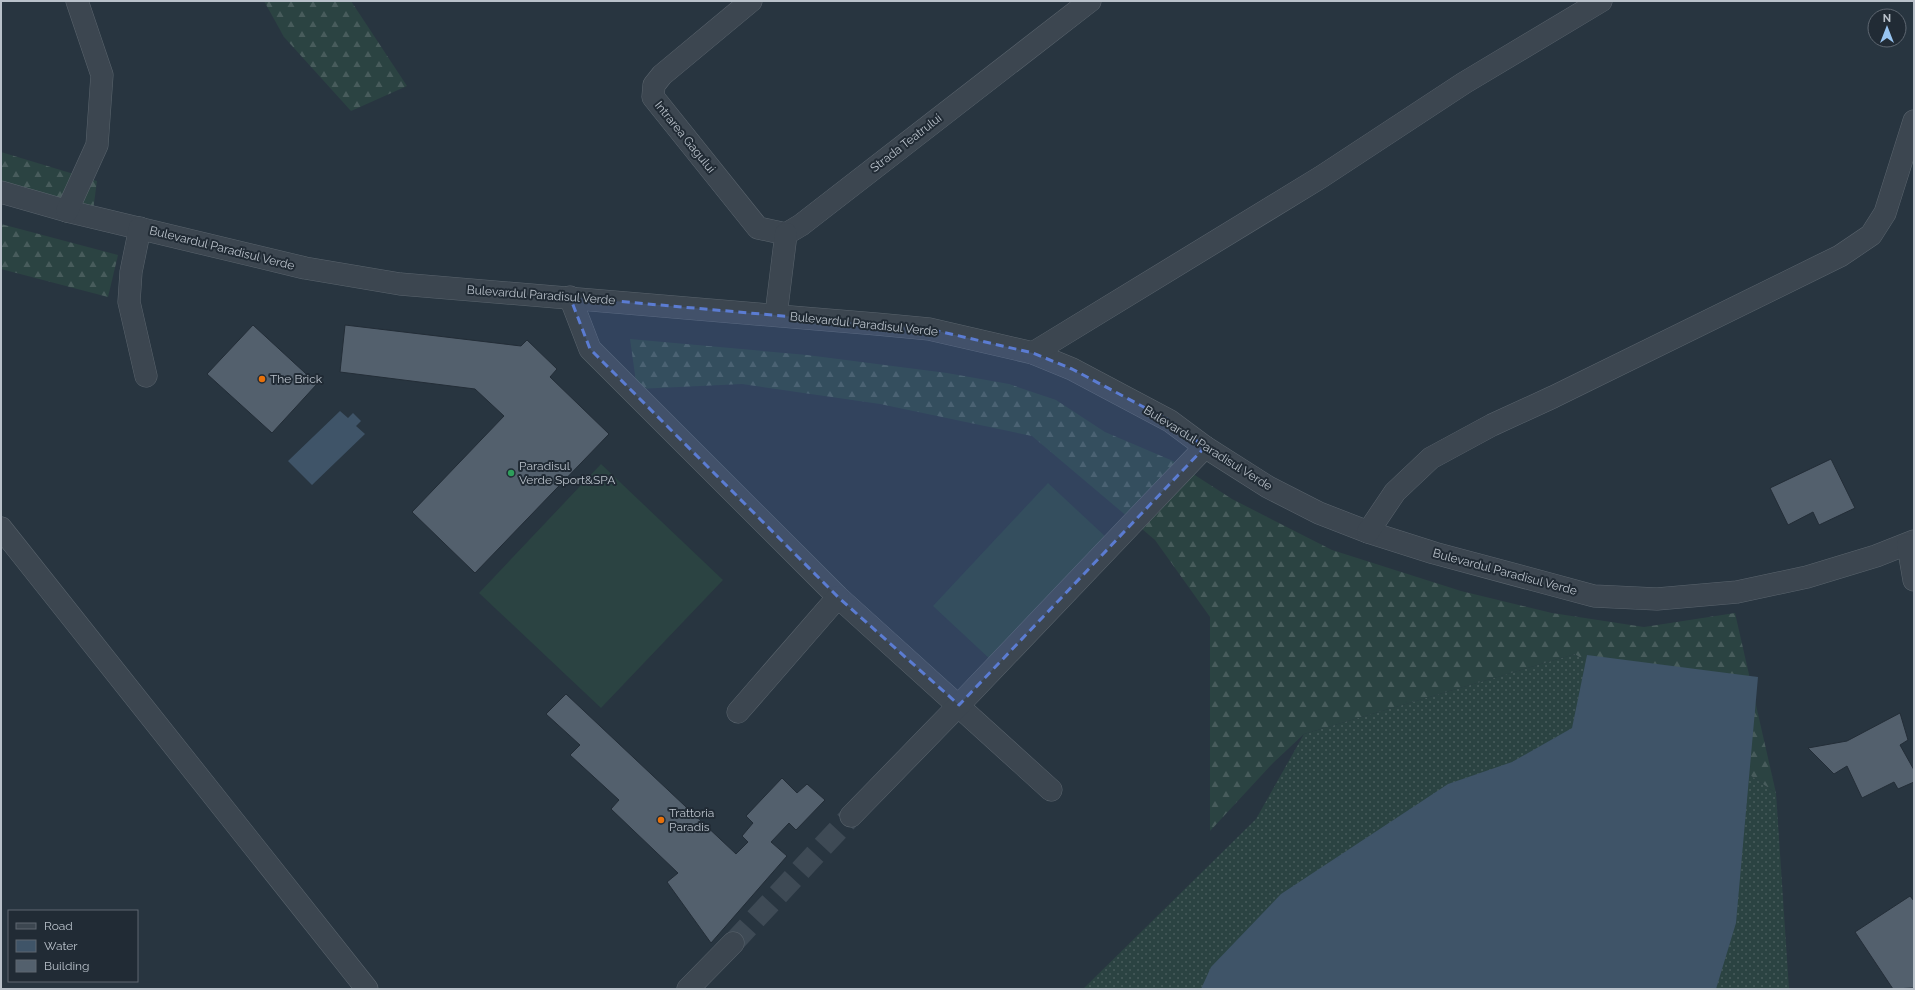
<svg xmlns="http://www.w3.org/2000/svg" width="1915" height="990" viewBox="0 0 1915 990" font-family="Raleway,sans-serif">
	<defs>
		<pattern id="grass-dots" width="8" height="8" patternUnits="userSpaceOnUse"><rect width="8" height="8" fill="#2b4342"/><path d="M2 2h.1M6 6h.1" fill="none" stroke="#485c5c" stroke-width="1.8" stroke-linecap="round"/></pattern>
		<pattern id="forest-firs" width="22" height="20" patternUnits="userSpaceOnUse"><rect width="22" height="20" fill="#2b4342"/><path d="M5 1l3.5 6h-7zM16 11l3.5 6h-7z" fill="#485c5c"/></pattern>
	</defs>
	<rect width="100%" height="100%" fill="#283540"/>
	<polygon fill="url(#grass-dots)" points="1575,654 1776,793 1789,989 1083,989 1256,819 1304,734"/>
	<g fill="url(#forest-firs)">
		<polygon points="264,1 351,1 407,86 351,111 284,37"/>
		<polygon points="1,152 97,181 92,218 1,189"/>
		<polygon points="1,224 118,255 108,297 1,269"/>
		<polygon points="630,339 807,355 947,373 1009,384 1056,400 1105,432 1173,461 1232,499 1332,550 1461,591 1552,613 1644,627 1735,613 1776,793 1575,654 1304,734 1273,763 1210,831 1210,617 1155,540 1032,436 880,404 742,384 637,389"/>
	</g>
	<g fill="#2b4342">
		<polygon points="601,464 723,580 601,708 479,593"/>
		<polygon points="1048,483 1107,538 992,661 933,606"/>
	</g>
	<g fill="#3f5468">
		<polygon points="340,411 348,418 353,413 361,421 356,426 365,434 312,485 288,461"/>
		<polygon points="1587,655 1758,677 1736,923 1716,989 1201,989 1211,967 1281,894 1448,784 1512,762 1572,728"/>
	</g>
	<g fill="#53606d" stroke="#232d37">
		<polygon points="253,325 317,384 272,433 207,374"/>
		<polygon points="345,325 521,346 527,340 557,369 550,377 609,434 475,573 412,512 504,416 475,389 340,372"/>
		<polygon points="1831,459 1855,508 1819,525 1813,512 1788,525 1770,488"/>
		<polygon points="566,694 736,854 748,842 742,836 753,823 746,816 782,778 797,793 807,784 825,800 796,830 789,823 771,842 787,856 711,943 667,882 678,873 611,809 619,800 570,755 580,745 546,714"/>
		<polygon points="1900,713 1908,740 1900,745 1914,770 1914,782 1898,789 1894,782 1862,798 1847,766 1834,774 1808,748 1847,741"/>
		<polygon points="1910,896 1914,901 1914,988 1893,989 1855,932"/>
	</g>
	<g fill="none" stroke-linecap="round" stroke-linejoin="round">
		<polyline stroke="#3e4a55" stroke-width="22" stroke-dasharray="22 11" stroke-linecap="butt" points="733,943 851,816"/>
		<g stroke="#5a646d" stroke-width="23">
			<g id="minor">
				<polyline points="751,1 662,75 654,85 653,97 758,228 786,234"/>
				<polyline points="1,192 67,211 305,268 400,284 876,324 929,329 1033,353 1072,369 1170,421 1205,447 1268,487 1319,513 1368,532 1434,553 1594,596 1657,599 1737,592 1807,577 1876,556 1914,541"/>
				<polyline points="67,211 97,145 102,75 77,1"/>
				<polyline points="140,228 131,272 129,302 146,376"/>
				<polyline points="786,234 801,225 1090,1"/>
				<polyline points="570,297 590,349 838,597 1051,790"/>
				<polyline points="776,315 786,234"/>
				<polyline points="1033,353 1321,177 1464,83 1601,1"/>
				<polyline points="1,528 367,989"/>
				<polyline points="1368,532 1395,492 1431,458 1492,425 1553,397 1840,256 1871,235 1885,213 1914,121"/>
				<polyline points="1908,545 1914,580"/>
				<polyline points="738,712 838,597"/>
				<polyline points="851,816 959,705 1205,447"/>
				<polyline points="688,989 733,943"/>
			</g>
		</g>
		<use href="#minor" stroke="#3c4650" stroke-width="22"/>
	</g>
	<path fill="#5b7cd2" fill-opacity="0.2" stroke="#5b7cd2" stroke-width="3" stroke-dasharray="8 5" stroke-linejoin="round" d="M 570,297 L 929,329 L 1033,353 L 1072,369 L 1170,421 L 1205,447 L 959,705 L 838,597 L 590,349 Z"/>
	<g fill="#e8710a" stroke="#212b35" stroke-width="1.5">
		<circle cx="262" cy="379" r="4"/>
		<circle cx="661" cy="820" r="4"/>
	</g>
	<circle fill="#2e9e5b" stroke="#212b35" stroke-width="1.5" cx="511" cy="473" r="4"/>
	<g text-anchor="middle" dominant-baseline="central" stroke-width="4" stroke-linejoin="round" paint-order="stroke">
		<g font-size="12" fill="#b9c1ca" stroke="#212b35">
			<text transform="translate(685 137) rotate(51)">Intrarea Gagului</text>
			<text transform="translate(906 143) rotate(-38)">Strada Teatrului</text>
			<text transform="translate(222 248) rotate(14)">Bulevardul Paradisul Verde</text>
			<text transform="translate(541 295) rotate(4)">Bulevardul Paradisul Verde</text>
			<text transform="translate(864 324) rotate(6)">Bulevardul Paradisul Verde</text>
			<text transform="translate(1208 448) rotate(32)">Bulevardul Paradisul Verde</text>
			<text transform="translate(1505 572) rotate(15)">Bulevardul Paradisul Verde</text>
		</g>
		<g font-size="12" fill="#b9c1ca" stroke="#212b35" text-anchor="start">
			<text x="270" y="379">The Brick</text>
			<text x="519" y="466">Paradisul<tspan x="519" dy="14">Verde Sport&amp;SPA</tspan></text>
			<text x="669" y="813">Trattoria<tspan x="669" dy="14">Paradis</tspan></text>
		</g>
	</g>
	<rect width="1915" height="990" fill="none" stroke="#b9c1ca" stroke-width="4"/>
	<rect x="8" y="910" width="130" height="72" fill="#212b35" stroke="#5e6771"/>
	<rect x="16" y="923" width="20" height="6" fill="#3c4650" stroke="#5e6771"/>
	<text x="44" y="930" font-size="12" fill="#b9c1ca">Road</text>
	<rect x="16" y="940" width="20" height="12" fill="#3f5468" stroke="#5e6771"/>
	<text x="44" y="950" font-size="12" fill="#b9c1ca">Water</text>
	<rect x="16" y="960" width="20" height="12" fill="#53606d" stroke="#5e6771"/>
	<text x="44" y="970" font-size="12" fill="#b9c1ca">Building</text>
	<g transform="translate(1887 28)"><circle r="19" fill="#212b35" stroke="#5e6771"/>
	<path d="M0-3L7 15L0 10L-7 15Z" fill="#97c4f1"/>
	<text y="-6" font-size="11" font-weight="bold" text-anchor="middle" fill="#b9c1ca">N</text>
	</g>
</svg>
